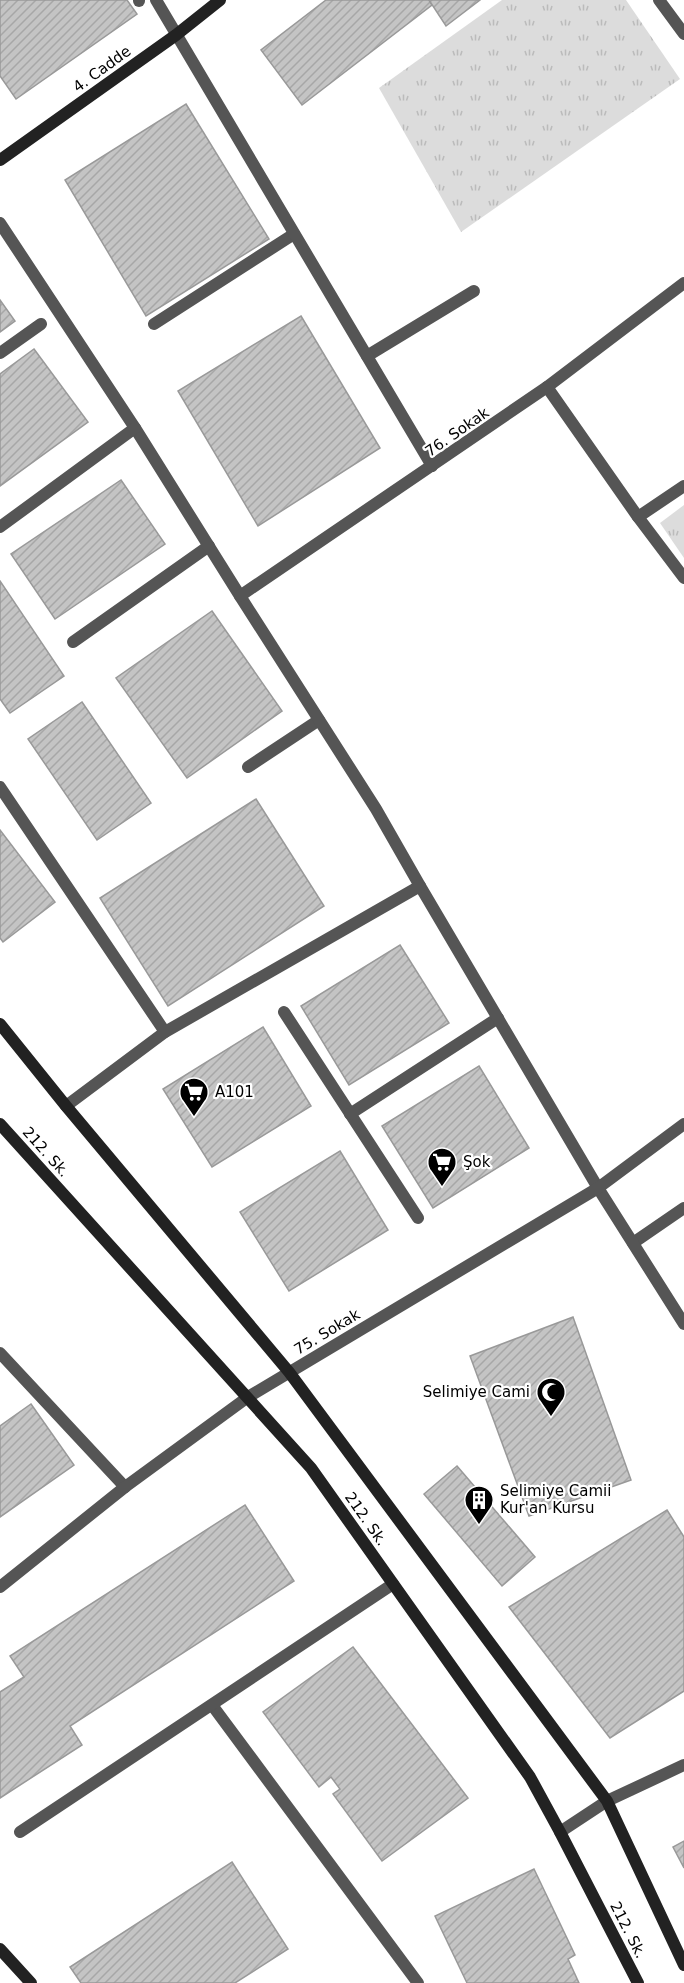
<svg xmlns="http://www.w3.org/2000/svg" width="684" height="1983" viewBox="0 0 684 1983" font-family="'DejaVu Sans',sans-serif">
	<defs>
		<pattern id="park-tufts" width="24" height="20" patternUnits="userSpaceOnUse" patternTransform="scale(1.5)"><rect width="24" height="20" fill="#dcdcdc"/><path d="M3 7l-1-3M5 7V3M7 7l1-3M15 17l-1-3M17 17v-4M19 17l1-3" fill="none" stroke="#bbb"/></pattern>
		<pattern id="building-hatch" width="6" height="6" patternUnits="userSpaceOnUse" patternTransform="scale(1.5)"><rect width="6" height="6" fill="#c4c4c4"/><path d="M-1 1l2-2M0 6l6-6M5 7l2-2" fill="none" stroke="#a7a7a7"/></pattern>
	</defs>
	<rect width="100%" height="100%" fill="#fff"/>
	<g fill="url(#park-tufts)">
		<polygon points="502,0 626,0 680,79 461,232 379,88"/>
		<polygon points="684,505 684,558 660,523"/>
	</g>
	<g fill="url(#building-hatch)" stroke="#999" stroke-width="1.5">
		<polygon points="0,0 127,0 137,14 16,99 0,76"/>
		<polygon points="326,0 429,0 432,5 302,105 261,50"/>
		<polygon points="429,0 480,0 446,26"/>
		<polygon points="186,104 269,239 146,316 65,180"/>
		<polygon points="0,300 15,321 0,332"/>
		<polygon points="301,316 380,448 258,526 178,391"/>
		<polygon points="34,349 88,422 0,486 0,374"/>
		<polygon points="121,480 165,544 55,619 11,554"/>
		<polygon points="0,581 64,676 10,713 0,699"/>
		<polygon points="212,611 282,711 187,778 116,678"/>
		<polygon points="82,702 151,803 97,840 28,739"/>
		<polygon points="256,799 324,906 168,1006 100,898"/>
		<polygon points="0,830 55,902 3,942 0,938"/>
		<polygon points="400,945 449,1023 349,1085 301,1006"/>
		<polygon points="263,1027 311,1106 212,1167 163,1089"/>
		<polygon points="479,1066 529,1148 433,1208 382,1126"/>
		<polygon points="340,1151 388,1230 289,1291 240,1212"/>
		<polygon points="573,1317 631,1480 529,1516 470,1356"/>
		<polygon points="31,1404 74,1465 0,1517 0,1426"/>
		<polygon points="457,1466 535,1557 502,1586 424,1494"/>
		<polygon points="245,1505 294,1581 70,1726 82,1745 0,1798 0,1692 24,1677 10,1656"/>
		<polygon points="667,1510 684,1537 684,1691 610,1738 509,1607"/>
		<polygon points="353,1647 468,1798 382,1861 333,1794 340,1789 331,1777 319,1787 263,1712"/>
		<polygon points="684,1841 684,1868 673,1847"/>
		<polygon points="232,1862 288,1949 235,1983 81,1983 70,1967"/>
		<polygon points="534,1869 575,1955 568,1959 579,1983 467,1983 435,1916"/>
	</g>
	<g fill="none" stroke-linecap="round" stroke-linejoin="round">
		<g stroke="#555" stroke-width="12">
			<polyline points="139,0 139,1"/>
			<polyline points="154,324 294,234"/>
			<polyline points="0,353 41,324"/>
			<polyline points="367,356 474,291"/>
			<polyline points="73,642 209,546"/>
			<polyline points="248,767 319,720"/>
			<polyline points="284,1012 418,1218"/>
			<polyline points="350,1114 498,1018"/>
			<polyline points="633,1243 684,1208"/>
			<polyline points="212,1705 418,1983"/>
			<polyline points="20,1832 393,1584"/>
		</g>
		<g stroke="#555" stroke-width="12">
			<polyline points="156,0 432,466"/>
			<polyline points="659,0 684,34"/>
			<polyline points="0,223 135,428 240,596 376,809 420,886 598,1188 684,1324"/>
			<polyline points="547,387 638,517 684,578"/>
			<polyline points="638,517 684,486"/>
			<polyline points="0,527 135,428"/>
			<polyline points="240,596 547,387 684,283"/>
			<polyline points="0,787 165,1032"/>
			<polyline points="66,1106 165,1032 420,886"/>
			<polyline points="0,1353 125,1487"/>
			<polyline points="0,1587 125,1487 248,1397 598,1188 684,1124"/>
			<polyline points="560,1832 607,1801 684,1765"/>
		</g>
		<g stroke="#222" stroke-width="12">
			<polyline points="0,160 176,35 220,0"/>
			<polyline points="0,1024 66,1106 289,1372 607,1801 684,1965"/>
			<polyline points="0,1124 311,1468 530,1777 560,1832 638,1983"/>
			<polyline points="0,1949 31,1983"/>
		</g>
	</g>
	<defs>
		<g id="supermarket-pin" transform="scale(1.5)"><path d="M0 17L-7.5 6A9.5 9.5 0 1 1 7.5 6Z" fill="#000" stroke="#fff"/><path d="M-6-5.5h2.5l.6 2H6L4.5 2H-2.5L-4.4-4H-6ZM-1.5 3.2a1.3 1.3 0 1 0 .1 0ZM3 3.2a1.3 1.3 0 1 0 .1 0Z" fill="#fff"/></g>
		<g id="mosque-pin" transform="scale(1.5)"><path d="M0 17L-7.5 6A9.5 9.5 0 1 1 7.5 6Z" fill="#000" stroke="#fff"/><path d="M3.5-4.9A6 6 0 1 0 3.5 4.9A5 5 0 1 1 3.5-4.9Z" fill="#fff"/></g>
		<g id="building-pin" transform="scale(1.5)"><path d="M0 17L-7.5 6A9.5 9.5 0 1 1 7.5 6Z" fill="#000" stroke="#fff"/><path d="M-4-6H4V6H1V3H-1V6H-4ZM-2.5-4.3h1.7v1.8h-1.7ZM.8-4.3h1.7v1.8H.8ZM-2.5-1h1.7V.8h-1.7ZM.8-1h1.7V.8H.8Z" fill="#fff"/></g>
	</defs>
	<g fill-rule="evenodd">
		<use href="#supermarket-pin" x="194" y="1092"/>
		<use href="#supermarket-pin" x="442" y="1162"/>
		<use href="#mosque-pin" x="551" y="1392"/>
		<use href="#building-pin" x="479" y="1500"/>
	</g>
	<g text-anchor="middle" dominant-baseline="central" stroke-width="4.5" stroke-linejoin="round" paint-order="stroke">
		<g font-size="15" fill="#000" stroke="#fff">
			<text transform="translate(102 69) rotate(-36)">4. Cadde</text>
			<text transform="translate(457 432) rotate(-35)">76. Sokak</text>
			<text transform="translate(46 1152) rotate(48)">212. Sk.</text>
			<text transform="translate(327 1332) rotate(-31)">75. Sokak</text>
			<text transform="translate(366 1519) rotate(55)">212. Sk.</text>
			<text transform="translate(628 1930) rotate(63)">212. Sk.</text>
		</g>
		<g font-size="15" fill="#000" stroke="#fff" text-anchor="start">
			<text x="215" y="1092">A101</text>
			<text x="463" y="1162">Şok</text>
			<text x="530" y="1392" text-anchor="end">Selimiye Cami</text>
			<text x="500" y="1491">Selimiye Camii<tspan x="500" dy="17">Kur'an Kursu</tspan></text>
		</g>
	</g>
</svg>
